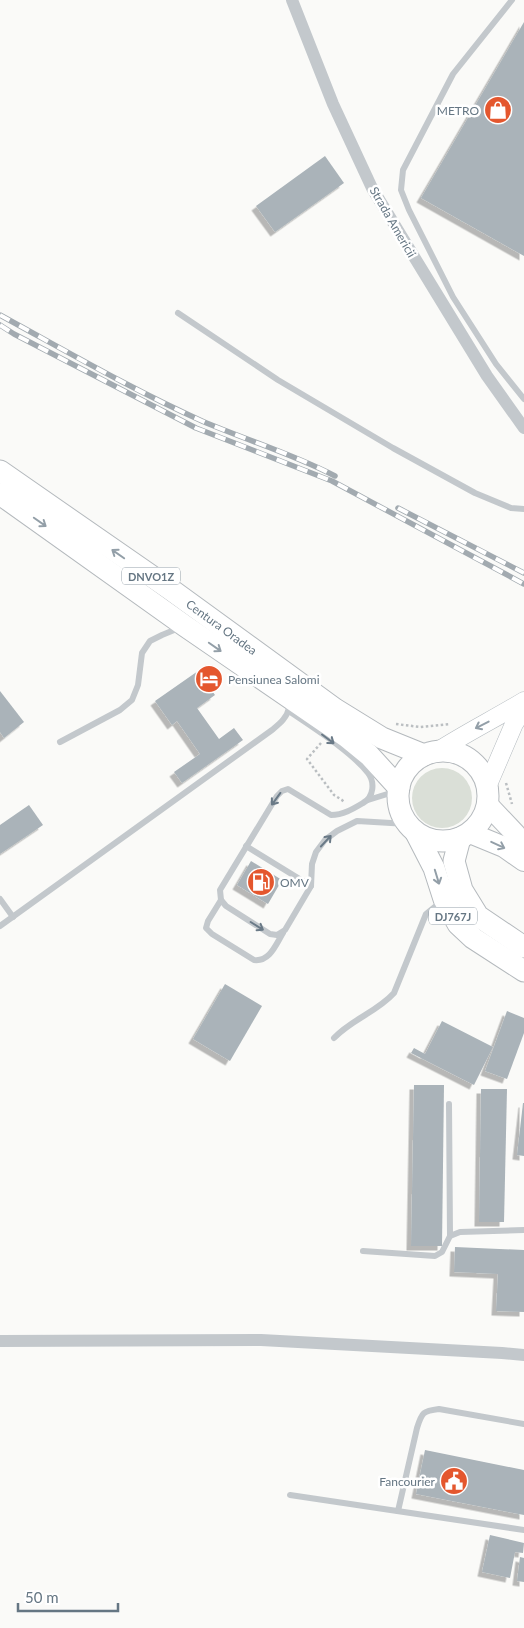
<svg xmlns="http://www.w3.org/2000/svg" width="524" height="1628" viewBox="0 0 524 1628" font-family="Lato,sans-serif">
	<defs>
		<filter id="shadow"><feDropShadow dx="-4.5" dy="4.5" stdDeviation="0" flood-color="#0004"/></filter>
	</defs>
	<rect width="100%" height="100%" fill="#fafaf8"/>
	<circle fill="#dadfd7" cx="442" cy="798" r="30"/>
	<g fill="#aab3b9" filter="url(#shadow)">
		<polygon points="524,22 524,256 421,198"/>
		<polygon points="325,156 344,183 275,232 256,206"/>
		<polygon points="198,671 215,695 197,708 219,739 234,728 243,740 182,783 174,772 200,754 177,721 172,725 155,701"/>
		<polygon points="0,691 24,722 4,738 0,732"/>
		<polygon points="29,805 43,825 0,854 0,825"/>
		<polygon points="251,861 282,880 268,904 237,885"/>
		<polygon points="225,984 262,1006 230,1061 193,1039"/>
		<polygon points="507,1011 524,1018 524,1033 507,1079 485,1071"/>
		<polygon points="442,1021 493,1047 474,1085 411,1053 414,1048 425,1054"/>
		<polygon points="414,1085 444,1085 442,1246 411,1246"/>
		<polygon points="481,1089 507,1089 504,1222 479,1222"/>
		<polygon points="523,1103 524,1103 524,1156 517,1155"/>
		<polygon points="455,1247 524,1250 524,1312 496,1311 498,1274 454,1272"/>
		<polygon points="425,1450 524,1470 524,1515 416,1494"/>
		<polygon points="490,1535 524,1543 523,1553 515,1552 510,1578 482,1572"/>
		<polygon points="520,1557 524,1558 524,1582 517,1581"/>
	</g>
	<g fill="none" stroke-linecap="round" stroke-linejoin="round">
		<g stroke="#b3babf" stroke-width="19">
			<g id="secondary">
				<path d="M 438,751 C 466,733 496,718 524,701"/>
				<polyline points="487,787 514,724 524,708"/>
			</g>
		</g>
		<g stroke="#b5babe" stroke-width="22">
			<g id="primary">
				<polyline points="488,805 524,843"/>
				<polyline points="470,833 504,847 524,861"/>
			</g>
		</g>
		<g stroke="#b4b9bd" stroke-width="23">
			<g id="trunk">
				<path id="s1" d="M 0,471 L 170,589 L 335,709 L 382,738 L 424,755"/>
				<polyline points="0,494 185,626 347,737 369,755 399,788"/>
				<circle cx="443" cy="796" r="45"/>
				<polyline points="416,833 434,868 444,899 458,924 473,938 524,971"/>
				<polyline points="460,838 454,861 462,890 478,916 524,947"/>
			</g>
		</g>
		<g stroke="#bbbfc2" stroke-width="2.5" stroke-dasharray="2.5 2.5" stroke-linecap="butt">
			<polyline points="396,724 420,727 450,724"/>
			<polyline points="321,743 307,759 334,795 342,800 345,803"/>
			<polyline points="506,783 512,804"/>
		</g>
		<g stroke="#c3c8cc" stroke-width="6">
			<polyline points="512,0 453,74 403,170 401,190 409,210 453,297 496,364 524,399"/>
			<polyline points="178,313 278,380 393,448 475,493 511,508 524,509"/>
			<path d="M 289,711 C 312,727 351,751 368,773 C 375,782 374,797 363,803 C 353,809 343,815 331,815 L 288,789 L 282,791 L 277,796 L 220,890 L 221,900 L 226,906 L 270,934 L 277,935 L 285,930 L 311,886 L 312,864 L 316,852 L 325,840 L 337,831 L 357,821 L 408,824"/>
			<polyline points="60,742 120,710 132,700 138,685 142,653 150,641 162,635 179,628"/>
			<polyline points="368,800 397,791"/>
			<polyline points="246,846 311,886"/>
			<polyline points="0,899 13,917"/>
			<path d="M 221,900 L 208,921 L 206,928 L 212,934 L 254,960 C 270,962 276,944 283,933"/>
			<path d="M 0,926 L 272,730 C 279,724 287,718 289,708"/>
			<path d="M 334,1038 C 352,1019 377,1012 394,993 L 426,914 L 442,901"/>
			<polyline points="449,1104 450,1236"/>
			<polyline points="363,1251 435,1256 442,1252 450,1236 460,1232 524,1230"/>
			<polyline points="290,1495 524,1530"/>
			<path d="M 398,1511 L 417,1428 C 422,1412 423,1411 439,1409 L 524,1424"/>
		</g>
		<g stroke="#c3c8cc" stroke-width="12">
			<polyline points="292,0 333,104 372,188 487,376 524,428"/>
			<polyline points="0,1341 261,1340 502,1353 524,1355"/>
		</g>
		<use href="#secondary" stroke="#fff" stroke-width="18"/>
		<use href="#primary" stroke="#fff" stroke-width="20"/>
		<use href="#trunk" stroke="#fff" stroke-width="21"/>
		<g stroke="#a2aab0" stroke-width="5.5">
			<g id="rail">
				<path d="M 0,315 C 66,351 133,390 202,421 C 246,440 293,454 335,476"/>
				<polyline points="0,325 14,334 196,428 332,481 524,584"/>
				<polyline points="398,508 524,573"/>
			</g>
		</g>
		<use href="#rail" stroke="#fff" stroke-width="4" stroke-dasharray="11" stroke-linecap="butt"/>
	</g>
	<defs><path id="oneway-shaft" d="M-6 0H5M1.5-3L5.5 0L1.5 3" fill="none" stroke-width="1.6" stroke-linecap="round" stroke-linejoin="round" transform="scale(1.25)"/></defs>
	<g stroke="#939fa8">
		<use href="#oneway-shaft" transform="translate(40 522) rotate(35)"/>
		<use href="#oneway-shaft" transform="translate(118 554) rotate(-145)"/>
		<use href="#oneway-shaft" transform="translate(215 647) rotate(35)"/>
		<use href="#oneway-shaft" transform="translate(482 725) rotate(153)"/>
		<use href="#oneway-shaft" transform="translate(498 845) rotate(25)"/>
		<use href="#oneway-shaft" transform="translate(437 877) rotate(73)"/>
	</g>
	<g stroke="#6a7a87">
		<use href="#oneway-shaft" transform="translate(328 739) rotate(37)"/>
		<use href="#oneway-shaft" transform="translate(276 799) rotate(126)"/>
		<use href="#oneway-shaft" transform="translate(326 841) rotate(-47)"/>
		<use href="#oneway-shaft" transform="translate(257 926) rotate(32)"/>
	</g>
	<defs>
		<g id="shop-disc" transform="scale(1.4375)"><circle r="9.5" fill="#e4572e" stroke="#fff"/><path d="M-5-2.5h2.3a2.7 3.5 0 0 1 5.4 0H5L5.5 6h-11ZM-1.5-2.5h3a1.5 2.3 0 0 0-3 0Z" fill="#fff"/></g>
		<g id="hotel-disc" transform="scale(1.4375)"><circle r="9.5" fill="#e4572e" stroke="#fff"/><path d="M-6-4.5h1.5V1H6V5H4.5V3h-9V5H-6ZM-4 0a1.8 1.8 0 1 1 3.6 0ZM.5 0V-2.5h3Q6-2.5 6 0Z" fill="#fff"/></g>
		<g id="fuel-disc" transform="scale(1.4375)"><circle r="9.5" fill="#e4572e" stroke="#fff"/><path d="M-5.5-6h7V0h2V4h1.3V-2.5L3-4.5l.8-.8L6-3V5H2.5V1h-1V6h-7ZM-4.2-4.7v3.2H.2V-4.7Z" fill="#fff"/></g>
		<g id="civic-disc" transform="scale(1.4375)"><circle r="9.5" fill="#e4572e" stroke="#fff"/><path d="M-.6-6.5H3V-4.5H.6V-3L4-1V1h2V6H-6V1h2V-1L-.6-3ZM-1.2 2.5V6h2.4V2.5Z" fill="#fff"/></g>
	</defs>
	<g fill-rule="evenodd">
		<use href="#shop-disc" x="498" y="110"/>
		<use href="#hotel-disc" x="209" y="679"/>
		<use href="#fuel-disc" x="261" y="882"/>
		<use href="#civic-disc" x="454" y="1481"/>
	</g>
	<g text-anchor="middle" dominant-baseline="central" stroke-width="5" stroke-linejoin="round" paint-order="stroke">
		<g fill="#fff" stroke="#939fa8" stroke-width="1">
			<rect x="122" y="567.5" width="58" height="17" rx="4"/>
			<rect x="429" y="907.5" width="48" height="17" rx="4"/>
		</g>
		<g font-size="11" font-weight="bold" fill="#657683">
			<text x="151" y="576">DNVO1Z</text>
			<text x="453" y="916">DJ767J</text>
		</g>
		<g font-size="12" fill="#657683" stroke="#fff" text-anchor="end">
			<text x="479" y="110">METRO</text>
			<text x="228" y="679" text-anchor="start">Pensiunea Salomi</text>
			<text x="280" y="882" text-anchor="start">OMV</text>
			<text x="435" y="1481">Fancourier</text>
		</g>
		<g font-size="12" fill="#657683" stroke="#fff">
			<text transform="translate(393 222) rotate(60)">Strada Americii</text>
			<text stroke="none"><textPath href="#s1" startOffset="271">Centura Oradea</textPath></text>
		</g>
	</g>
	<path d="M18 1603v8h100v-8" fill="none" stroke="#657683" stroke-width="2.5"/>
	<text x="25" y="1603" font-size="15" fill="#657683" stroke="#ffffff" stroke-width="4" paint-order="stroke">50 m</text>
</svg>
